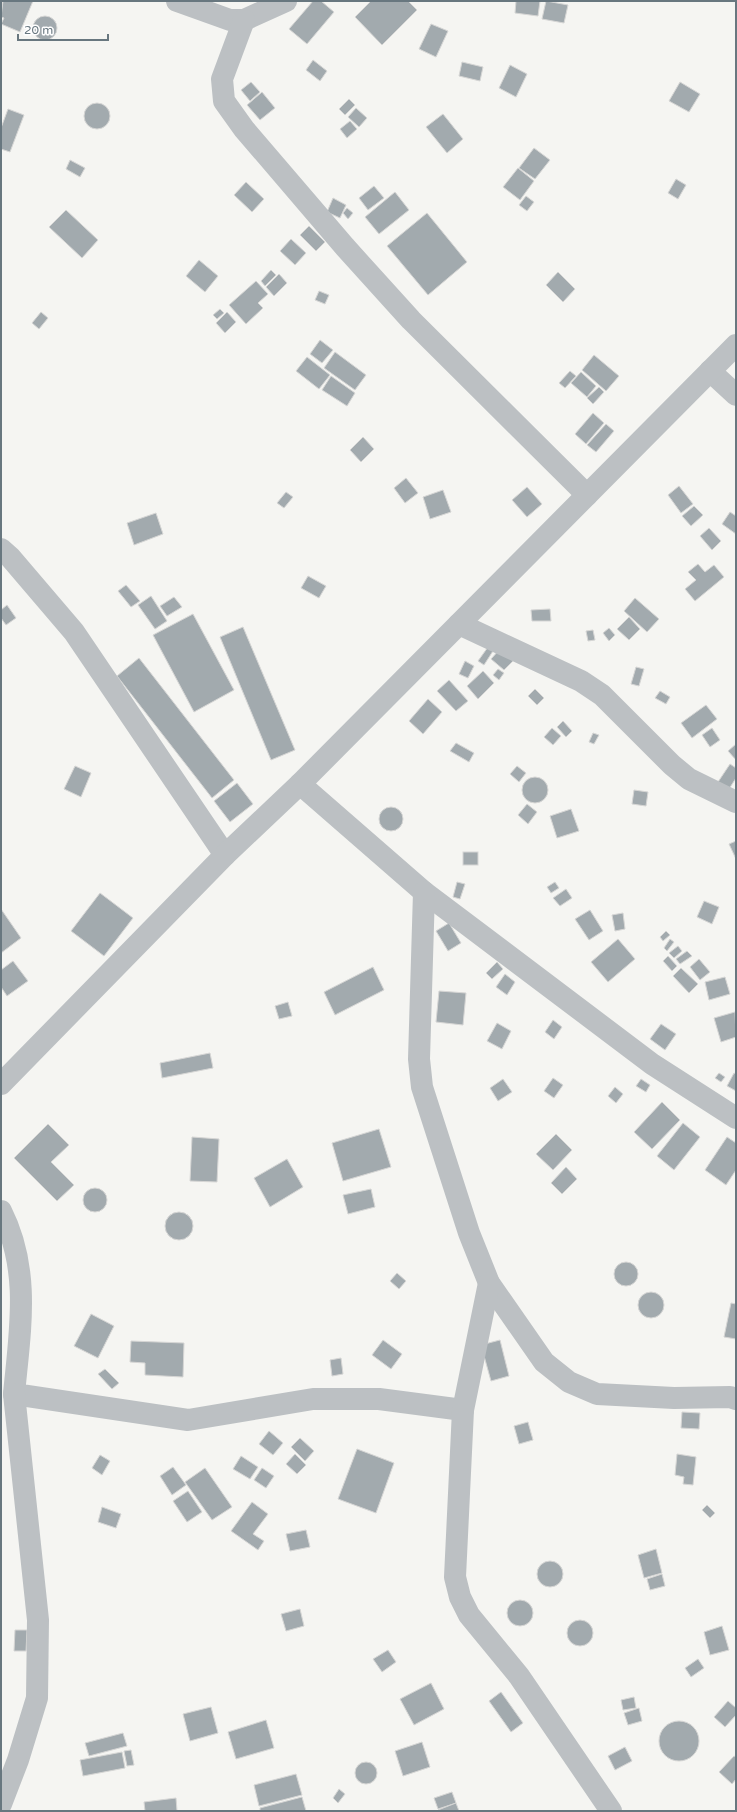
<svg xmlns="http://www.w3.org/2000/svg" width="737" height="1812" viewBox="0 0 737 1812" font-family="'Varela Round',sans-serif">
	<rect width="100%" height="100%" fill="#f5f5f2"/>
	<g fill="#a2aaae" stroke="#d6d6d5">
		<polygon points="3,1 33,1 20,32 1,24 4,18 1,17"/>
		<polygon points="313,1 321,1 334,12 307,44 289,29"/>
		<polygon points="371,1 408,1 417,10 382,45 355,17"/>
		<polygon points="516,1 540,1 538,16 515,13"/>
		<polygon points="546,1 568,5 564,23 542,19"/>
		<circle cx="45" cy="28" r="12"/>
		<polygon points="431,24 448,31 436,57 419,49"/>
		<polygon points="313,60 327,71 320,81 306,70"/>
		<polygon points="462,62 483,67 480,81 459,76"/>
		<polygon points="510,65 527,74 516,97 499,88"/>
		<polygon points="251,82 260,92 250,101 241,90"/>
		<polygon points="680,82 700,94 689,112 669,101"/>
		<polygon points="262,92 275,108 260,120 247,105"/>
		<polygon points="349,99 355,105 345,115 339,109"/>
		<circle cx="97" cy="116" r="13"/>
		<polygon points="356,108 367,118 359,127 348,117"/>
		<polygon points="8,109 24,115 10,152 1,149 1,128"/>
		<polygon points="443,114 463,139 447,153 426,127"/>
		<polygon points="350,121 357,129 347,138 340,129"/>
		<polygon points="534,148 550,160 535,179 519,168"/>
		<polygon points="70,160 85,168 80,177 66,169"/>
		<polygon points="518,168 534,181 520,200 503,187"/>
		<polygon points="676,179 686,185 678,199 668,193"/>
		<polygon points="246,182 264,199 252,212 234,195"/>
		<polygon points="374,186 384,198 368,210 359,198"/>
		<polygon points="395,192 409,210 379,234 365,217"/>
		<polygon points="526,196 534,202 527,211 519,205"/>
		<polygon points="333,198 346,205 340,218 327,212"/>
		<polygon points="347,208 353,213 348,219 343,213"/>
		<polygon points="66,210 98,240 82,258 49,227"/>
		<polygon points="427,213 467,262 428,295 387,246"/>
		<polygon points="309,226 325,242 316,251 300,235"/>
		<polygon points="291,239 306,253 295,265 280,251"/>
		<polygon points="199,260 218,276 205,292 186,276"/>
		<polygon points="271,270 276,275 265,286 261,281"/>
		<polygon points="558,272 575,289 563,302 546,285"/>
		<polygon points="279,274 287,283 274,296 266,287"/>
		<polygon points="256,281 268,294 258,303 263,308 246,324 229,305"/>
		<polygon points="319,291 329,295 325,304 315,300"/>
		<polygon points="220,309 224,313 217,319 213,315"/>
		<polygon points="41,312 48,318 39,329 32,323"/>
		<polygon points="227,312 236,322 225,333 216,323"/>
		<polygon points="320,340 333,350 322,363 310,354"/>
		<polygon points="335,352 366,375 355,390 324,368"/>
		<polygon points="594,355 619,376 606,391 582,370"/>
		<polygon points="307,357 330,375 319,389 296,371"/>
		<polygon points="570,371 576,376 565,388 559,383"/>
		<polygon points="581,372 596,386 587,397 571,383"/>
		<polygon points="331,376 355,393 347,406 322,390"/>
		<polygon points="599,387 604,392 593,404 587,398"/>
		<polygon points="593,413 604,423 586,444 575,434"/>
		<polygon points="606,424 614,431 596,452 587,445"/>
		<polygon points="363,437 374,449 361,462 350,450"/>
		<polygon points="406,478 418,493 405,503 394,488"/>
		<polygon points="679,486 693,504 681,513 668,495"/>
		<polygon points="527,487 542,504 527,517 512,500"/>
		<polygon points="443,490 451,512 430,519 423,497"/>
		<polygon points="286,492 293,497 284,508 277,503"/>
		<polygon points="694,506 703,515 691,526 682,516"/>
		<polygon points="730,512 736,516 736,534 722,524"/>
		<polygon points="156,513 163,534 134,545 127,523"/>
		<polygon points="709,528 721,541 712,550 700,536"/>
		<polygon points="698,564 705,572 714,565 724,577 695,601 685,589 696,580 688,572"/>
		<polygon points="308,576 326,586 319,598 301,588"/>
		<polygon points="126,585 140,601 131,607 118,591"/>
		<polygon points="151,596 167,621 155,629 138,605"/>
		<polygon points="174,597 182,607 167,616 160,606"/>
		<polygon points="635,598 659,619 647,632 624,611"/>
		<polygon points="7,605 16,618 6,625 1,618 1,610"/>
		<polygon points="550,609 551,621 532,621 531,610"/>
		<polygon points="193,614 234,690 194,712 153,635"/>
		<polygon points="629,617 640,629 629,640 617,629"/>
		<polygon points="243,627 295,750 271,760 220,637"/>
		<polygon points="609,628 615,635 609,641 603,633"/>
		<polygon points="593,630 595,640 588,641 586,631"/>
		<polygon points="488,647 493,651 484,665 478,661"/>
		<polygon points="500,649 513,661 504,670 491,659"/>
		<polygon points="139,658 234,780 212,798 117,676"/>
		<polygon points="465,661 474,666 468,678 459,674"/>
		<polygon points="636,667 644,669 639,686 631,684"/>
		<polygon points="498,669 504,673 499,680 493,675"/>
		<polygon points="483,671 494,683 478,699 467,686"/>
		<polygon points="449,680 468,701 456,711 437,691"/>
		<polygon points="535,689 544,698 537,705 528,696"/>
		<polygon points="660,691 670,697 666,704 655,698"/>
		<polygon points="428,699 442,712 423,734 409,721"/>
		<polygon points="706,705 717,719 692,738 681,723"/>
		<polygon points="563,721 572,731 566,737 557,727"/>
		<polygon points="552,728 561,736 553,745 544,737"/>
		<polygon points="712,728 720,740 710,747 702,735"/>
		<polygon points="593,733 599,735 594,744 589,742"/>
		<polygon points="456,743 474,753 469,762 450,751"/>
		<polygon points="736,744 736,760 728,751"/>
		<polygon points="730,764 736,768 736,778 729,789 718,782"/>
		<polygon points="75,766 91,773 81,797 64,789"/>
		<polygon points="517,766 526,773 519,782 510,774"/>
		<circle cx="535" cy="790" r="13"/>
		<polygon points="237,783 253,804 230,822 214,801"/>
		<polygon points="634,790 648,792 646,806 632,804"/>
		<polygon points="527,804 537,812 528,824 518,815"/>
		<circle cx="391" cy="819" r="12"/>
		<polygon points="571,809 579,831 557,838 550,816"/>
		<polygon points="736,841 736,859 729,844"/>
		<rect x="463" y="852" width="15" height="13"/>
		<polygon points="457,882 465,884 460,899 453,897"/>
		<polygon points="555,882 559,888 551,893 547,887"/>
		<polygon points="566,889 572,898 560,906 553,898"/>
		<polygon points="100,893 133,918 104,956 71,931"/>
		<polygon points="704,901 719,907 712,924 697,917"/>
		<polygon points="1,909 21,938 1,953"/>
		<polygon points="590,910 603,931 589,940 575,919"/>
		<polygon points="623,913 625,929 615,931 612,915"/>
		<polygon points="449,923 461,943 448,951 436,931"/>
		<polygon points="666,931 670,935 663,941 660,937"/>
		<polygon points="618,939 635,959 608,982 591,962"/>
		<polygon points="670,939 674,942 667,951 664,948"/>
		<polygon points="678,946 682,951 674,958 669,953"/>
		<polygon points="687,951 692,956 680,964 676,959"/>
		<polygon points="668,956 677,966 672,971 663,961"/>
		<polygon points="699,959 710,972 700,980 690,967"/>
		<polygon points="13,961 28,981 7,996 1,987 1,970"/>
		<polygon points="497,962 503,969 492,979 486,973"/>
		<polygon points="373,967 384,990 335,1015 324,992"/>
		<polygon points="681,968 698,984 689,993 673,976"/>
		<polygon points="505,974 515,982 507,995 496,987"/>
		<polygon points="725,977 730,994 709,1000 705,982"/>
		<polygon points="439,991 466,993 463,1025 436,1022"/>
		<polygon points="288,1002 292,1016 279,1019 275,1006"/>
		<polygon points="735,1012 736,1037 721,1042 714,1018"/>
		<polygon points="553,1020 562,1027 554,1039 545,1032"/>
		<polygon points="497,1023 511,1031 502,1049 487,1041"/>
		<polygon points="661,1024 676,1034 665,1050 650,1039"/>
		<polygon points="210,1053 213,1068 162,1078 160,1063"/>
		<polygon points="719,1073 725,1077 721,1082 715,1078"/>
		<polygon points="734,1073 736,1074 736,1091 727,1086"/>
		<polygon points="553,1078 563,1085 554,1098 544,1091"/>
		<polygon points="503,1079 512,1092 498,1101 490,1088"/>
		<polygon points="641,1079 650,1085 646,1092 636,1086"/>
		<polygon points="615,1087 623,1094 616,1103 608,1096"/>
		<polygon points="662,1102 680,1120 652,1149 634,1132"/>
		<polygon points="683,1123 700,1137 674,1170 657,1156"/>
		<polygon points="48,1124 69,1145 51,1162 74,1185 57,1201 14,1158"/>
		<polygon points="379,1129 391,1167 343,1181 332,1143"/>
		<polygon points="556,1134 572,1150 553,1170 536,1154"/>
		<polygon points="192,1137 219,1139 217,1182 190,1181"/>
		<polygon points="727,1137 736,1143 736,1170 726,1185 705,1170"/>
		<polygon points="287,1159 303,1187 270,1207 254,1178"/>
		<polygon points="566,1167 577,1179 562,1194 551,1183"/>
		<circle cx="95" cy="1200" r="12"/>
		<polygon points="371,1189 375,1207 348,1214 343,1195"/>
		<circle cx="179" cy="1226" r="14"/>
		<circle cx="626" cy="1274" r="12"/>
		<polygon points="397,1273 406,1281 399,1289 390,1281"/>
		<circle cx="651" cy="1305" r="13"/>
		<polygon points="731,1303 736,1304 736,1339 724,1337"/>
		<polygon points="91,1314 114,1326 98,1358 74,1346"/>
		<polygon points="383,1340 402,1354 391,1369 372,1355"/>
		<polygon points="500,1340 509,1376 491,1381 481,1345"/>
		<polygon points="131,1341 184,1343 183,1377 145,1375 145,1363 130,1362"/>
		<polygon points="341,1358 343,1374 332,1376 330,1360"/>
		<polygon points="105,1369 119,1383 112,1389 98,1374"/>
		<polygon points="682,1412 700,1413 699,1429 681,1428"/>
		<polygon points="528,1422 533,1440 519,1444 514,1426"/>
		<polygon points="269,1431 283,1443 273,1455 259,1444"/>
		<polygon points="300,1438 314,1451 305,1461 291,1447"/>
		<polygon points="357,1449 394,1463 376,1513 338,1499"/>
		<polygon points="295,1454 306,1465 297,1474 286,1464"/>
		<polygon points="677,1454 696,1457 693,1485 683,1484 684,1477 675,1475"/>
		<polygon points="100,1455 110,1461 102,1475 92,1468"/>
		<polygon points="241,1456 258,1467 250,1479 233,1469"/>
		<polygon points="173,1467 186,1485 172,1495 160,1476"/>
		<polygon points="205,1468 232,1507 212,1520 185,1482"/>
		<polygon points="262,1468 274,1476 266,1488 254,1480"/>
		<polygon points="188,1491 202,1512 187,1522 173,1501"/>
		<polygon points="252,1502 268,1514 253,1534 264,1541 258,1550 231,1531"/>
		<polygon points="707,1505 715,1513 710,1518 702,1510"/>
		<polygon points="102,1507 121,1514 116,1528 98,1522"/>
		<polygon points="306,1530 310,1547 290,1551 286,1534"/>
		<polygon points="656,1549 662,1573 644,1578 638,1555"/>
		<circle cx="550" cy="1574" r="13"/>
		<polygon points="662,1574 665,1586 650,1590 647,1579"/>
		<circle cx="520" cy="1613" r="13"/>
		<polygon points="300,1609 304,1626 286,1631 281,1614"/>
		<circle cx="580" cy="1633" r="13"/>
		<polygon points="722,1626 729,1650 710,1655 704,1632"/>
		<polygon points="15,1630 27,1630 26,1651 14,1651"/>
		<polygon points="388,1650 396,1662 382,1672 373,1659"/>
		<polygon points="698,1659 704,1668 691,1677 685,1668"/>
		<polygon points="431,1683 444,1709 414,1725 400,1699"/>
		<polygon points="501,1692 523,1723 511,1732 489,1701"/>
		<polygon points="634,1697 636,1708 623,1710 621,1700"/>
		<polygon points="728,1701 736,1708 736,1715 725,1727 714,1717"/>
		<polygon points="211,1707 218,1733 190,1741 183,1714"/>
		<polygon points="639,1708 642,1721 628,1725 624,1713"/>
		<polygon points="266,1720 274,1748 236,1759 228,1732"/>
		<circle cx="679" cy="1741" r="20"/>
		<polygon points="123,1733 127,1746 89,1756 85,1743"/>
		<polygon points="422,1742 430,1767 403,1776 395,1751"/>
		<polygon points="625,1747 632,1761 615,1770 608,1756"/>
		<polygon points="131,1750 134,1765 127,1766 124,1751"/>
		<polygon points="122,1752 125,1768 83,1776 80,1760"/>
		<polygon points="734,1756 736,1757 736,1779 732,1784 719,1772"/>
		<circle cx="366" cy="1773" r="11"/>
		<polygon points="296,1774 302,1795 259,1806 254,1785"/>
		<polygon points="339,1789 345,1794 338,1803 333,1798"/>
		<polygon points="452,1792 456,1803 438,1809 434,1798"/>
		<polygon points="302,1797 306,1811 260,1811 260,1808"/>
		<polygon points="176,1798 177,1811 145,1811 144,1802"/>
		<polygon points="456,1803 459,1811 439,1811 438,1810"/>
	</g>
	<g fill="none" stroke-linecap="round" stroke-linejoin="round">
		<g stroke="#bcc0c3" stroke-width="22">
			<polyline points="177,1 230,20 244,20 286,1"/>
			<polyline points="244,20 222,79 224,101 244,129 345,247 411,320 587,495"/>
			<polyline points="710,371 736,395"/>
			<polyline points="1,549 10,557 74,632 225,855"/>
			<polyline points="459,624 581,681 602,695 672,765 689,779 736,802"/>
			<polyline points="300,784 424,892 652,1064 736,1118"/>
			<polyline points="424,892 419,1059 422,1087 469,1233 489,1283 544,1362 569,1382 597,1394 674,1398 730,1397 736,1399"/>
			<polyline points="1,1084 225,855 300,784 736,345"/>
			<path d="M 1,1211 C 31,1270 20,1330 14,1394 L 188,1420 L 313,1399 L 379,1399 L 463,1410"/>
			<polyline points="489,1283 463,1410 455,1577 460,1597 469,1615 519,1676 611,1811"/>
			<polyline points="1,1804 18,1760 37,1698 38,1620 14,1394"/>
		</g>
	</g>
	<rect width="737" height="1812" fill="none" stroke="#68777f" stroke-width="4"/>
	<path d="M18 34v6h90v-6" fill="none" stroke="#68777f" stroke-width="2"/>
	<text x="24" y="34" font-size="12" fill="#68777f" stroke="#ffffff" stroke-width="3" paint-order="stroke">20 m</text>
</svg>
